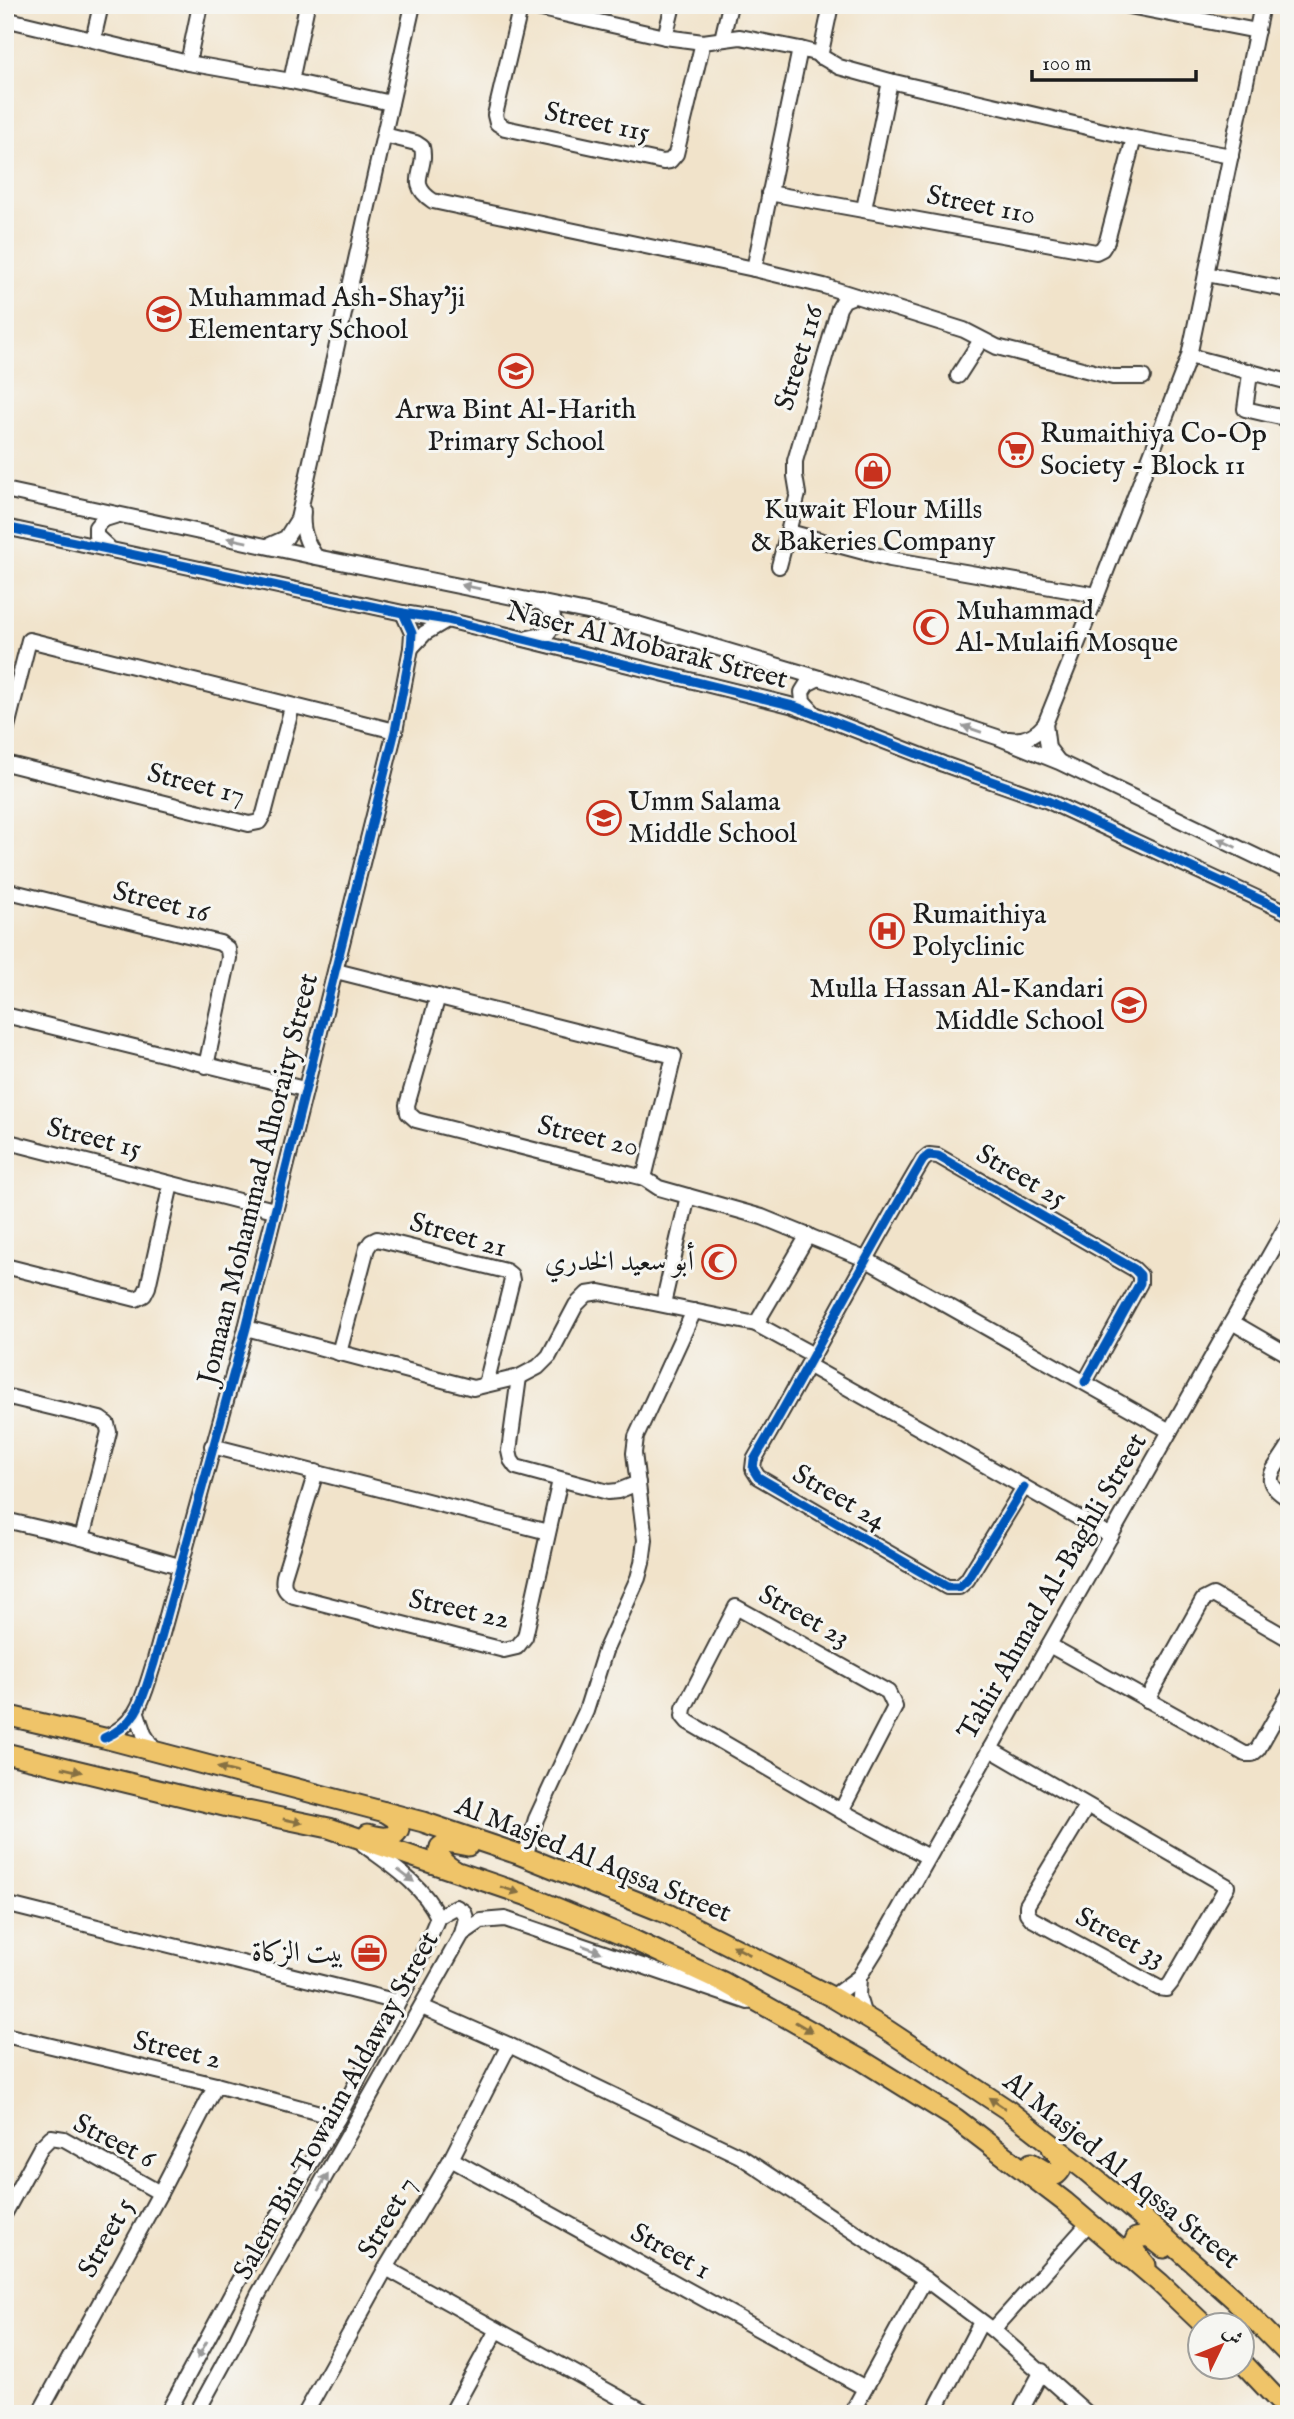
<svg xmlns="http://www.w3.org/2000/svg" width="1294" height="2419" viewBox="0 0 1294 2419" font-family="'IM FELL English',Amiri,serif">
	<rect width="100%" height="100%" fill="#f6f6f2"/>
	<filter id="ink" filterUnits="userSpaceOnUse"><feTurbulence type="fractalNoise" baseFrequency=".0143" numOctaves="2"/><feDisplacementMap in="SourceGraphic" scale="14" xChannelSelector="R" yChannelSelector="G"/><feConvolveMatrix kernelMatrix="1 2 1 2 8 2 1 2 1" color-interpolation-filters="sRGB"/></filter>
	<filter id="wash" filterUnits="userSpaceOnUse"><feTurbulence type="fractalNoise" baseFrequency=".00686" numOctaves="4" result="noise"/><feDisplacementMap in="SourceGraphic" scale="28" xChannelSelector="R" yChannelSelector="G"/><feGaussianBlur stdDeviation="1.57" result="paint"/><feColorMatrix in="noise" values="0 0 0 0 0 0 0 0 0 0 0 0 0 0 0 0 0 1.4 0 .05"/><feComposite in="paint" operator="in"/></filter>
	<g filter="url(#wash)">
		<rect width="100%" height="100%" fill="#f1e3ca"/>
	</g>
	<g filter="url(#ink)">
		<g fill="none" stroke-linecap="round" stroke-linejoin="round">
			<g stroke="#3c3a36" stroke-width="18">
				<g id="minor">
					<polyline points="521,5 495,115 497,123 505,128 663,162 670,161 676,154 703,42"/>
					<polyline points="524,5 665,37 703,42 740,37 800,49 815,53 839,67 890,81 1134,138 1231,156"/>
					<polyline points="1124,5 1257,31"/>
					<polyline points="5,19 188,63 291,81 391,103"/>
					<polyline points="665,37 673,5"/>
					<polyline points="722,39 730,5"/>
					<polyline points="93,40 101,5"/>
					<polyline points="820,57 831,5"/>
					<polyline points="188,63 200,5"/>
					<polyline points="291,81 307,5"/>
					<path d="M 384,135 L 416,143 L 422,147 C 428,170 405,183 433,201 L 754,269 L 824,286 L 964,330 L 997,347 L 1113,377 L 1143,377"/>
					<polyline points="769,193 1096,252 1102,249 1107,241 1134,138"/>
					<polyline points="864,209 890,81"/>
					<polyline points="754,269 800,49"/>
					<polyline points="1206,274 1289,290"/>
					<polyline points="1189,356 1289,382"/>
					<polyline points="1250,374 1245,409 1289,419"/>
					<polyline points="958,376 981,340"/>
					<polyline points="5,490 316,557 592,613 634,623 819,678 997,737 1059,762 1289,872"/>
					<path d="M 303,511 C 301,530 306,542 316,557"/>
					<polyline points="5,527 403,613 447,620 794,706 943,764 1048,801 1289,913"/>
					<polyline points="789,532 890,559 1097,595"/>
					<polyline points="268,546 286,538 298,519 413,5"/>
					<polyline points="108,547 96,536 96,527 102,520 118,515"/>
					<polyline points="779,566 798,494 795,476 795,461 839,308 844,300 854,296"/>
					<polyline points="528,638 547,634 555,624 551,611 541,602"/>
					<polyline points="411,648 425,633 447,620"/>
					<polyline points="813,712 803,701 802,692 807,684 819,678"/>
					<polyline points="1045,724 1048,748 1058,761"/>
					<polyline points="5,735 29,640 395,731"/>
					<path d="M 1008,739 C 1023,741 1035,737 1045,724 L 1097,595 L 1189,356 L 1262,5"/>
					<polyline points="5,763 249,824 259,822 264,814 292,707"/>
					<polyline points="5,890 220,943 228,949 229,958 206,1066"/>
					<polyline points="336,971 674,1056 644,1178"/>
					<polyline points="438,996 407,1105 408,1113 416,1120 644,1178 659,1188 762,1217 865,1259 1170,1431"/>
					<polyline points="5,1015 304,1089"/>
					<polyline points="5,1141 274,1210"/>
					<polyline points="5,1266 136,1299 144,1295 148,1287 171,1184"/>
					<polyline points="663,1304 688,1196"/>
					<polyline points="1232,1322 1289,1355"/>
					<polyline points="756,1324 808,1235"/>
					<polyline points="246,1328 473,1388 519,1377 538,1367 549,1356 576,1305 587,1294 600,1292 756,1324 813,1355"/>
					<polyline points="339,1353 367,1248 371,1242 377,1239 506,1271 511,1275 512,1280 486,1384"/>
					<polyline points="809,1366 1111,1536"/>
					<polyline points="519,1377 509,1451 511,1460 516,1467 608,1492 618,1491 638,1483"/>
					<polyline points="5,1396 100,1419 107,1424 109,1432 82,1538"/>
					<polyline points="212,1446 548,1532"/>
					<path d="M 1289,1446 C 1274,1472 1257,1480 1289,1499"/>
					<path d="M 316,1472 L 284,1576 C 282,1586 285,1592 294,1596 L 504,1650 L 517,1647 L 525,1637 L 560,1480"/>
					<path d="M 1024,1487 L 967,1580 L 959,1587 L 947,1587 L 758,1477 L 753,1469 L 754,1460 C 812,1361 864,1259 923,1160 L 929,1155 L 938,1156 L 1134,1269 L 1140,1275 L 1140,1283 L 1085,1382"/>
					<polyline points="5,1520 82,1538 179,1566"/>
					<polyline points="1049,1645 1245,1754 1252,1754 1258,1749 1289,1694"/>
					<polyline points="1147,1700 1203,1600 1213,1595 1289,1639"/>
					<polyline points="137,1713 144,1734 156,1753"/>
					<path d="M 104,1738 C 140,1723 143,1696 154,1663 L 246,1328 L 395,731 L 411,648 L 412,633 L 403,613"/>
					<polyline points="990,1749 1227,1886 1171,1983 1166,1989 1159,1988 1032,1919 1027,1913 1027,1905 1087,1806"/>
					<polyline points="841,1811 895,1707 888,1692 736,1607 684,1708 683,1716 688,1722 841,1811 928,1857"/>
					<polyline points="525,1857 536,1819 586,1711 605,1651 638,1578 642,1563 645,1540 634,1453 636,1437 694,1311"/>
					<polyline points="5,1904 398,2002"/>
					<polyline points="438,1917 456,1907 464,1912 466,1918 462,1934"/>
					<polyline points="859,1977 858,1996 864,2016"/>
					<polyline points="832,1997 859,1977 879,1945 1289,1221"/>
					<polyline points="422,2007 509,2045 740,2156 925,2279 993,2330 1088,2414"/>
					<polyline points="5,2035 216,2085 338,2118"/>
					<polyline points="451,2159 865,2388"/>
					<polyline points="5,2213 41,2147 51,2137 64,2139 160,2193"/>
					<polyline points="386,2268 649,2414"/>
					<polyline points="993,2330 1089,2223"/>
					<polyline points="39,2414 160,2193 216,2085"/>
					<path d="M 167,2414 L 238,2282 L 338,2118 L 418,1965 L 438,1917 C 422,1884 392,1866 364,1845"/>
					<polyline points="196,2414 237,2339 258,2295 462,1934 481,1921 505,1919 748,2002"/>
					<polyline points="305,2414 386,2268 451,2159 509,2045"/>
					<polyline points="451,2414 497,2330"/>
					<polyline points="851,2414 925,2279"/>
					<polyline points="933,2414 981,2322"/>
					<polyline points="1019,2414 1042,2371"/>
				</g>
			</g>
			<g stroke="#3c3a36" stroke-width="23">
				<g id="major">
					<polyline points="5,1715 104,1738 423,1822 518,1854 668,1914 832,1997 887,2030 1008,2110 1085,2170 1160,2233 1235,2300 1289,2355"/>
					<polyline points="5,1753 228,1807 329,1828 528,1896 629,1938 723,1982 860,2059 955,2118 1065,2202 1160,2283 1203,2324"/>
					<path d="M 368,1834 C 379,1837 393,1841 399,1829 L 396,1819 L 385,1812"/>
					<path d="M 454,1870 C 445,1864 436,1858 440,1847 L 447,1842 L 468,1846"/>
					<path d="M 1031,2163 L 1050,2174 L 1056,2175 C 1067,2166 1061,2157 1052,2148"/>
					<polyline points="1146,2265 1136,2253 1133,2245 1136,2238 1149,2236 1164,2248"/>
					<polyline points="1242,2362 1289,2412"/>
				</g>
			</g>
			<use href="#minor" stroke="#fff" stroke-width="14"/>
			<use href="#major" stroke="#efc469" stroke-width="19"/>
			<g stroke="#f6f6f2" stroke-width="13">
				<g id="cycleway">
					<polyline points="5,527 403,613 447,620 794,706 943,764 1048,801 1289,913"/>
					<path d="M 1024,1487 L 967,1580 L 959,1587 L 947,1587 L 758,1477 L 753,1469 L 754,1460 C 812,1361 864,1259 923,1160 L 929,1155 L 938,1156 L 1134,1269 L 1140,1275 L 1140,1283 L 1085,1382"/>
					<path d="M 104,1738 C 140,1723 143,1696 154,1663 L 246,1328 L 395,731 L 411,648 L 412,633 L 403,613"/>
				</g>
			</g>
			<use href="#cycleway" stroke="#0057b8" stroke-width="9"/>
		</g>
		<defs><path id="oneway-solid" d="M-6-.8H1V-3.2L6.5 0L1 3.2V.8H-6Z" transform="scale(1.75)"/></defs>
		<g fill="#999">
			<use href="#oneway-solid" transform="translate(237 540) rotate(-168)"/>
			<use href="#oneway-solid" transform="translate(471 587) rotate(-169)"/>
			<use href="#oneway-solid" transform="translate(972 729) rotate(-161)"/>
			<use href="#oneway-solid" transform="translate(1227 843) rotate(-154)"/>
			<use href="#oneway-solid" transform="translate(406 1876) rotate(37)"/>
			<use href="#oneway-solid" transform="translate(592 1949) rotate(20)"/>
			<use href="#oneway-solid" transform="translate(323 2182) rotate(-60)"/>
			<use href="#oneway-solid" transform="translate(202 2350) rotate(119)"/>
		</g>
		<g fill="#867042">
			<use href="#oneway-solid" transform="translate(72 1770) rotate(13)"/>
			<use href="#oneway-solid" transform="translate(227 1770) rotate(-166)"/>
			<use href="#oneway-solid" transform="translate(293 1821) rotate(12)"/>
			<use href="#oneway-solid" transform="translate(510 1890) rotate(18)"/>
			<use href="#oneway-solid" transform="translate(741 1950) rotate(-153)"/>
			<use href="#oneway-solid" transform="translate(804 2027) rotate(30)"/>
			<use href="#oneway-solid" transform="translate(997 2103) rotate(-146)"/>
		</g>
	</g>
	<defs>
		<g id="school-ring" transform="scale(1.75)"><circle r="9.5" fill="#f6f6f2" stroke="#c8321e" stroke-width="1.5"/><path d="M0-5L7-2L0 1L-7-2ZM-4 1L0 2.5L4 1V4Q0 6-4 4Z" fill="#c8321e"/></g>
		<g id="supermarket-ring" transform="scale(1.75)"><circle r="9.5" fill="#f6f6f2" stroke="#c8321e" stroke-width="1.5"/><path d="M-6-5.5h2.5l.6 2H6L4.5 2H-2.5L-4.4-4H-6ZM-1.5 3.2a1.3 1.3 0 1 0 .1 0ZM3 3.2a1.3 1.3 0 1 0 .1 0Z" fill="#c8321e"/></g>
		<g id="shop-ring" transform="scale(1.75)"><circle r="9.5" fill="#f6f6f2" stroke="#c8321e" stroke-width="1.5"/><path d="M-5-2.5h2.3a2.7 3.5 0 0 1 5.4 0H5L5.5 6h-11ZM-1.5-2.5h3a1.5 2.3 0 0 0-3 0Z" fill="#c8321e"/></g>
		<g id="mosque-ring" transform="scale(1.75)"><circle r="9.5" fill="#f6f6f2" stroke="#c8321e" stroke-width="1.5"/><path d="M3.5-4.9A6 6 0 1 0 3.5 4.9A5 5 0 1 1 3.5-4.9Z" fill="#c8321e"/></g>
		<g id="hospital-ring" transform="scale(1.75)"><circle r="9.5" fill="#f6f6f2" stroke="#c8321e" stroke-width="1.5"/><path d="M-5-5h3v3.5h4V-5h3V5h-3V1.5h-4V5h-3Z" fill="#c8321e"/></g>
		<g id="office-ring" transform="scale(1.75)"><circle r="9.5" fill="#f6f6f2" stroke="#c8321e" stroke-width="1.5"/><path d="M-6-3h4V-5.5h4V-3h4V5H-6ZM-1-4.5V-3h2v-1.5ZM-6 0V1H6V0Z" fill="#c8321e"/></g>
	</defs>
	<g fill-rule="evenodd">
		<use href="#school-ring" x="164" y="314"/>
		<use href="#school-ring" x="516" y="371"/>
		<use href="#supermarket-ring" x="1016" y="450"/>
		<use href="#shop-ring" x="873" y="471"/>
		<use href="#mosque-ring" x="931" y="627"/>
		<use href="#school-ring" x="604" y="818"/>
		<use href="#hospital-ring" x="887" y="931"/>
		<use href="#school-ring" x="1129" y="1005"/>
		<use href="#mosque-ring" x="719" y="1262"/>
		<use href="#office-ring" x="369" y="1953"/>
	</g>
	<g text-anchor="middle" dominant-baseline="central" stroke-width="6" stroke-linejoin="round" paint-order="stroke">
		<g font-size="28" fill="#1c1c1c" stroke="#f6f6f2">
			<text transform="translate(597 123) rotate(12)">Street 115</text>
			<text transform="translate(981 206) rotate(11)">Street 110</text>
			<text transform="translate(800 358) rotate(-73)">Street 116</text>
			<text transform="translate(647 646) rotate(14)">Naser Al Mobarak Street</text>
			<text transform="translate(196 785) rotate(14)">Street 17</text>
			<text transform="translate(161 903) rotate(14)">Street 16</text>
			<text transform="translate(588 1137) rotate(13)">Street 20</text>
			<text transform="translate(94 1139) rotate(14)">Street 15</text>
			<text transform="translate(1021 1177) rotate(30)">Street 25</text>
			<text transform="translate(259 1179) rotate(-76)">Jomaan Mohammad Alhoraity Street</text>
			<text transform="translate(458 1236) rotate(16)">Street 21</text>
			<text transform="translate(839 1498) rotate(30)">Street 24</text>
			<text transform="translate(1053 1587) rotate(-60)">Tahir Ahmad Al-Baghli Street</text>
			<text transform="translate(459 1610) rotate(12)">Street 22</text>
			<text transform="translate(804 1617) rotate(29)">Street 23</text>
			<text transform="translate(593 1860) rotate(22)">Al Masjed Al Aqssa Street</text>
			<text transform="translate(1120 1938) rotate(28)">Street 33</text>
			<text transform="translate(177 2051) rotate(13)">Street 2</text>
			<text transform="translate(337 2106) rotate(-61)">Salem Bin Towaim Aldaway Street</text>
			<text transform="translate(114 2142) rotate(27)">Street 6</text>
			<text transform="translate(1121 2171) rotate(39)">Al Masjed Al Aqssa Street</text>
			<text transform="translate(388 2218) rotate(-60)">Street 7</text>
			<text transform="translate(107 2238) rotate(-61)">Street 5</text>
			<text transform="translate(670 2252) rotate(29)">Street 1</text>
		</g>
		<g font-size="28" fill="#1c1c1c" stroke="#f6f6f2" text-anchor="start">
			<text x="188" y="298">Muhammad Ash-Shay'ji<tspan x="188" dy="32">Elementary School</tspan></text>
			<text x="516" y="410" text-anchor="middle">Arwa Bint Al-Harith<tspan x="516" dy="32">Primary School</tspan></text>
			<text x="1040" y="434">Rumaithiya Co-Op<tspan x="1040" dy="32">Society - Block 11</tspan></text>
			<text x="873" y="510" text-anchor="middle">Kuwait Flour Mills<tspan x="873" dy="32">&amp; Bakeries Company</tspan></text>
			<text x="956" y="611">Muhammad<tspan x="956" dy="32">Al-Mulaifi Mosque</tspan></text>
			<text x="628" y="802">Umm Salama<tspan x="628" dy="32">Middle School</tspan></text>
			<text x="912" y="915">Rumaithiya<tspan x="912" dy="32">Polyclinic</tspan></text>
			<text x="1104" y="989" text-anchor="end">Mulla Hassan Al-Kandari<tspan x="1104" dy="32">Middle School</tspan></text>
			<text x="694" y="1262" text-anchor="end">أبو سعيد الخدري</text>
			<text x="344" y="1953" text-anchor="end">بيت الزكاة</text>
		</g>
	</g>
	<rect width="1294" height="2419" fill="none" stroke="#f6f6f2" stroke-width="28"/>
	<g transform="translate(1221 2346) rotate(47)"><circle r="33" fill="#f6f6f2" stroke="#9f9f9c" stroke-width="2"/>
	<path d="M0-5L12 26L0 18L-12 26Z" fill="#c8321e"/>
	<text y="-10" font-size="19" font-weight="bold" text-anchor="middle" fill="#1c1c1c">ش</text>
	</g>
	<path d="M1032 70v10h164v-10" fill="none" stroke="#1c1c1c" stroke-width="3.5"/>
	<text x="1042" y="70" font-size="21" fill="#1c1c1c" stroke="#f6f6f2" stroke-width="5" paint-order="stroke">100 m</text>
</svg>
